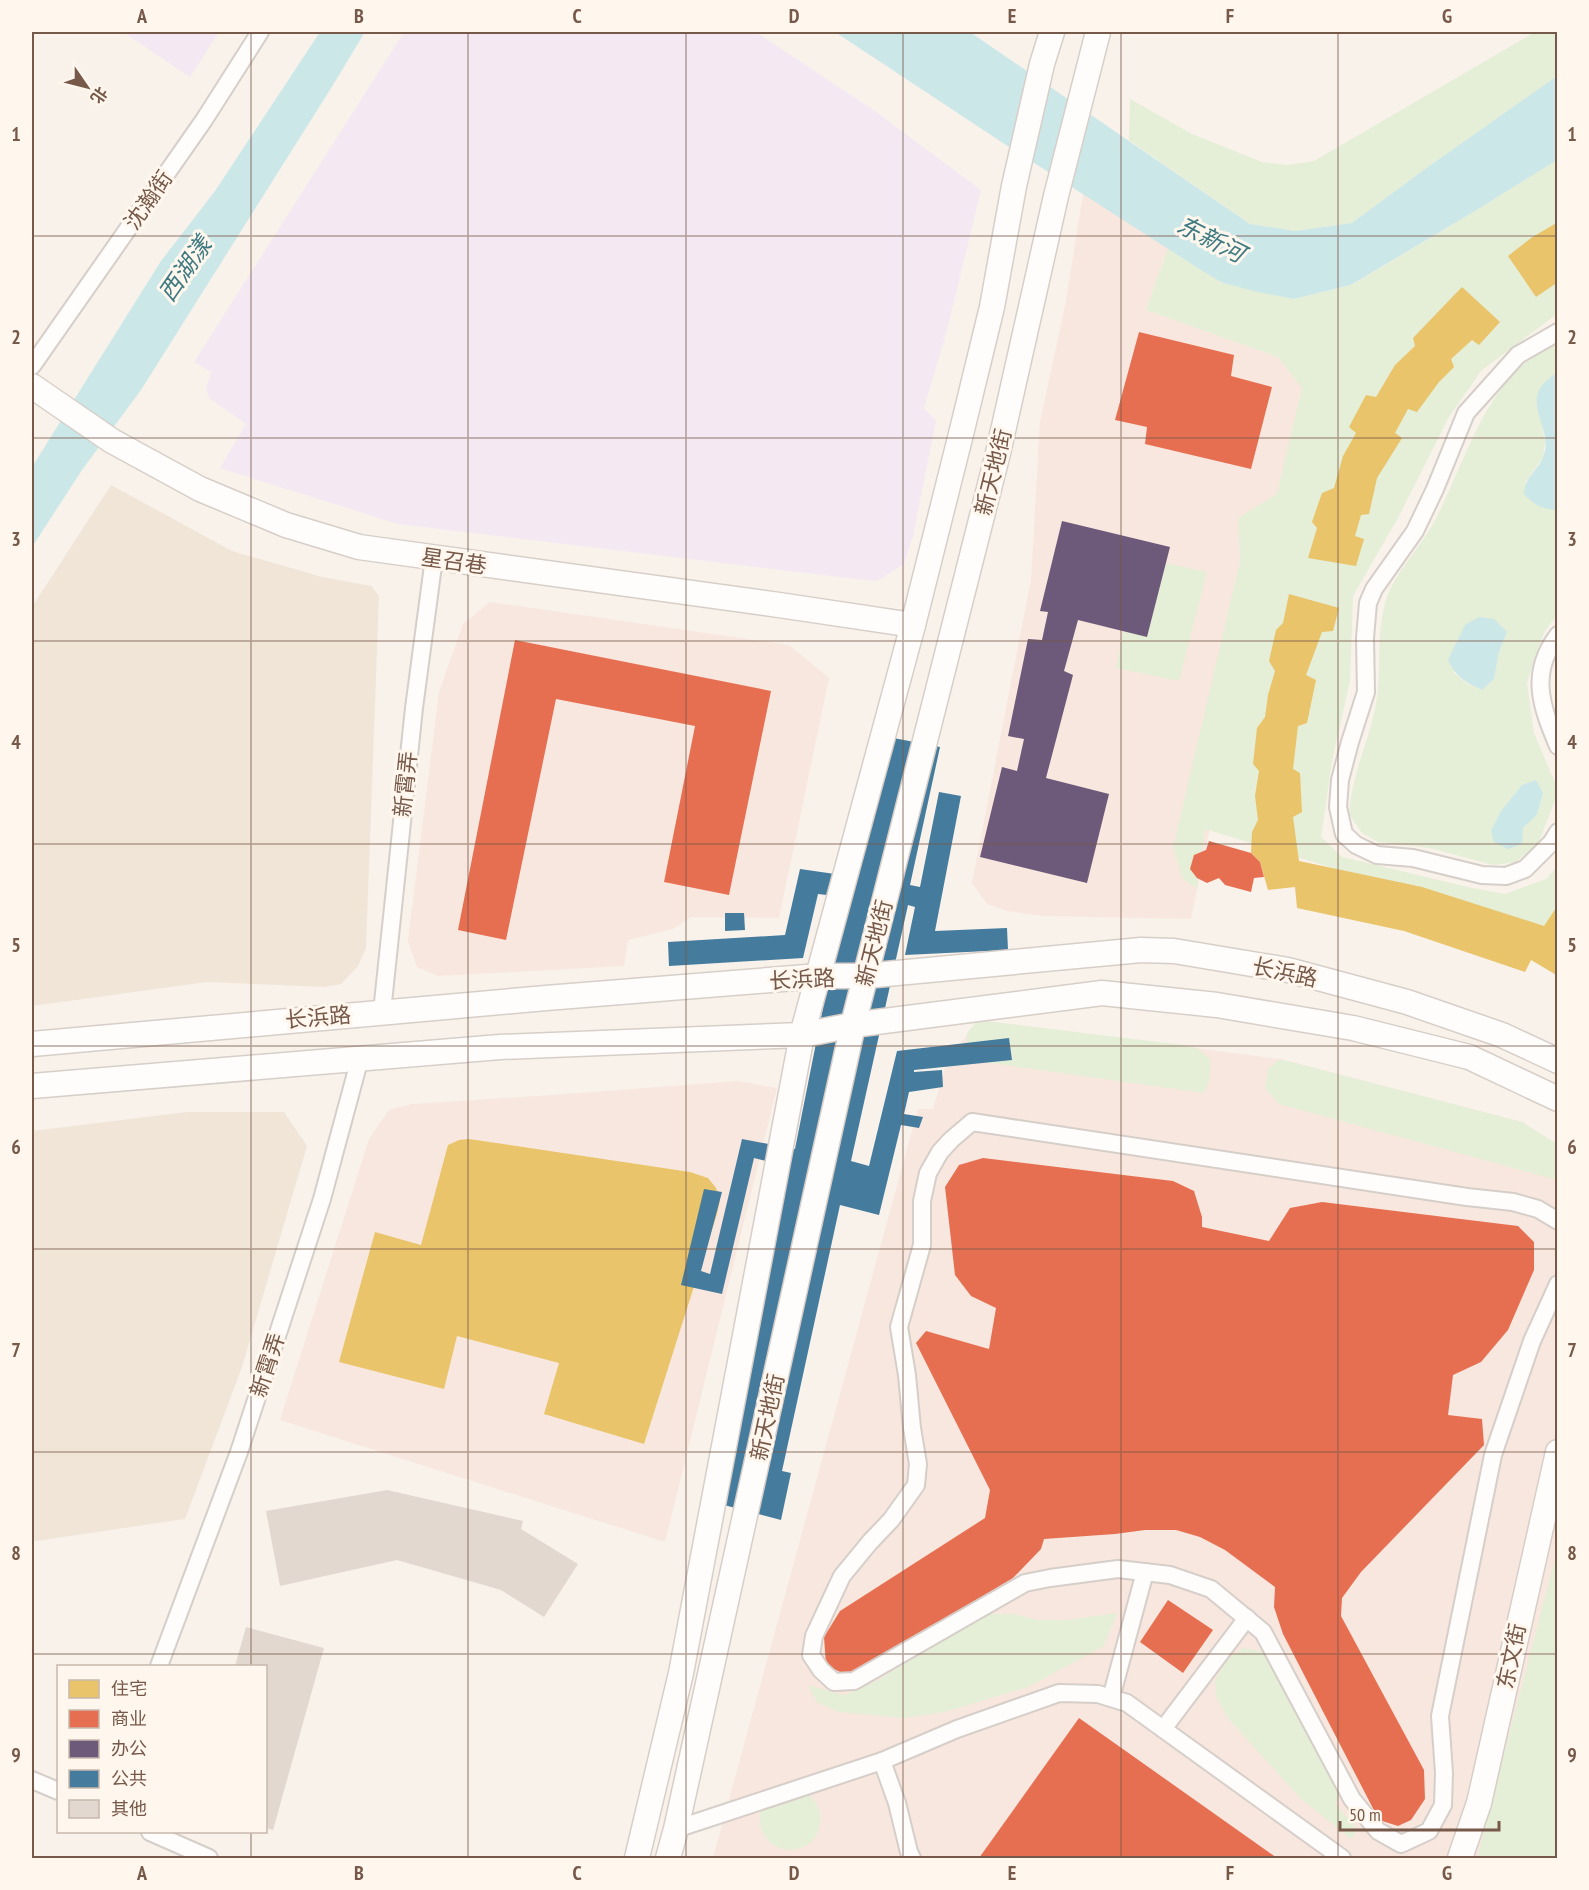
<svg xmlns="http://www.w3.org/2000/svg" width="1589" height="1890" viewBox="0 0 1589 1890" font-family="'PT Sans Narrow','Noto Sans SC',sans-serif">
	<rect width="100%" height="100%" fill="#f8f2eb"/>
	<g fill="#f1e5d8">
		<polygon points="111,485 232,551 322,577 371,586 379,596 366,948 358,966 341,984 324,987 207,982 32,1006 32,607"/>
		<polygon points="187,1112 284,1112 307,1146 242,1367 185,1519 36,1541 32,1539 32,1131"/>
	</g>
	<g fill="#f8e7de">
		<polygon points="1083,194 1168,248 1146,310 1278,357 1302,387 1191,919 1043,916 1007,911 987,904 972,883 1031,580 1040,422 1066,301"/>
		<polygon points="490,602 789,645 829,678 779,918 691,917 673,929 628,940 624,966 438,976 417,967 408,941 439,692 463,624"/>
		<polygon points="978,1020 1280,1059 1522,1122 1557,1145 1557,1858 713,1858 918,1109 933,1109 947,1062"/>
		<polygon points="737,1081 777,1088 665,1542 280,1420 369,1139 389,1110 412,1104 553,1095"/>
	</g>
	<g fill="#f4e9f3">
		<polygon points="123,32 219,32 190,77"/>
		<polygon points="404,32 756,32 875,111 981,190 947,330 924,408 936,421 913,536 904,564 877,581 856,579 398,524 220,468 246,424 209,398 206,389 211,372 194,362"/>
	</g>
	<g fill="#e5eed6" fill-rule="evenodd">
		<polygon points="1535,32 1554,32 1557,35 1557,76 1425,169 1352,223 1295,231 1250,224 1129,140 1130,99 1192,134 1262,162 1287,165 1314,161"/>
		<polygon points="1557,160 1557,314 1481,371 1449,417 1399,516 1353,596 1350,681 1332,761 1321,837 1342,857 1472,888 1505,894 1546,879 1557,867 1557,936 1205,829 1197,888 1183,879 1173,848 1240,561 1238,518 1277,494 1302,388 1278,357 1146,310 1168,248 1223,283 1294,299 1352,285 1480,208"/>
		<path d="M 1557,343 L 1557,373 L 1546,381 L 1542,426 L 1545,442 L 1543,457 L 1525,483 L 1556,510 L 1558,523 L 1557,615 L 1545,631 L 1536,653 L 1527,683 L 1534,733 L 1556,785 L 1555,800 L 1539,842 L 1516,862 L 1493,865 L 1430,848 L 1378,842 L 1362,833 L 1349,814 C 1350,805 1351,796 1353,787 C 1359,759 1371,732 1376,704 C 1382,673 1376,640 1384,608 C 1391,575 1418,552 1434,522 C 1468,459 1485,375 1557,343 ZM 1507,632 L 1499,652 L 1494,679 L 1482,690 L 1466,683 L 1453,672 ZM 1536,780 L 1543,794 L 1537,815 L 1523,828 L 1501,811 L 1522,785 Z"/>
		<polygon points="1166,563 1207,572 1179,681 1116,668 1123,631 1147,636"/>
		<polygon points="978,1020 1183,1045 1197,1048 1211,1060 1209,1080 1204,1093 974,1061 967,1052 967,1033"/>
		<polygon points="1280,1059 1522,1122 1557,1144 1557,1180 1279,1104 1265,1088 1268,1069"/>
		<polygon points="1557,1551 1557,1858 1477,1858"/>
		<polygon points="1117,1613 1104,1646 1028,1687 945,1712 904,1718 838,1712 817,1702 808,1685 844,1695 877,1681 928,1648 990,1614 1014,1614 1038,1620 1067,1620"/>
		<polygon points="1243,1648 1266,1652 1341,1789 1336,1804 1357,1830 1351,1839 1300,1798 1227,1717 1216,1697 1215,1680 1227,1659"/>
		<path d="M 804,1791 C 815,1799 822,1809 820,1823 C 815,1864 750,1857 761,1807 Z"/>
	</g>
	<g fill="#cce7e8">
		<polygon points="320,32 365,32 333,85 141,390 82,470 32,547 32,467 161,261 215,191"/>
		<polygon points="835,32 970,32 1250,224 1295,231 1352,223 1425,169 1557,76 1557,160 1480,208 1351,285 1294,299 1258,292 1223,283 1201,270 1003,143"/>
		<path d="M 1557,373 L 1558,373 L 1557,523 L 1556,510 C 1542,509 1533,504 1524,494 C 1525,476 1537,472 1543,457 C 1556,426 1513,399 1557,373 Z"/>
		<path d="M 1479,617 L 1494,619 L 1507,632 L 1499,652 L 1494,679 L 1482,690 C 1466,683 1455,676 1448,660 L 1465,625 Z"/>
		<polygon points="1536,780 1543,793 1537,815 1523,828 1522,844 1508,849 1494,842 1491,831 1501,811 1522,785"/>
	</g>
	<g fill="#e9c46a">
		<polygon points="1558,222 1558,282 1536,297 1508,256 1531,238"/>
		<polygon points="1462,287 1500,322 1479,345 1472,340 1451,359 1454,367 1439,382 1417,412 1408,409 1395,433 1402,438 1377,478 1369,514 1361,515 1355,536 1364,539 1356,566 1308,558 1317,528 1312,522 1322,493 1334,488 1343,456 1356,433 1349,427 1366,395 1376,397 1395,365 1415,346 1413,338"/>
		<polygon points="1289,594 1339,608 1333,631 1322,632 1306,675 1316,680 1307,723 1298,726 1293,769 1300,773 1302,812 1293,817 1299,861 1422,887 1544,926 1558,905 1558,976 1531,960 1525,972 1404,931 1297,908 1295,887 1268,890 1260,862 1251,853 1252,832 1258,820 1255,796 1259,771 1253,764 1257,728 1265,717 1268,695 1275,671 1269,661 1276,630 1283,623"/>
		<polygon points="469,1139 690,1172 708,1178 716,1188 720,1200 717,1214 644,1444 544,1414 559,1363 457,1336 444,1389 339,1362 375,1232 421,1245 448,1145 459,1140"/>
	</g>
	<g fill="#e76f51">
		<polygon points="1139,332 1234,355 1231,376 1272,387 1251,469 1145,444 1147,427 1115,420"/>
		<polygon points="515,640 771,691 729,895 664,882 695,726 556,699 506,940 458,930"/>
		<polygon points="1209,841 1251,853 1260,862 1264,877 1254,878 1251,892 1225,885 1219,878 1207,883 1197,878 1190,869 1194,855 1206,850"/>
		<polygon points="983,1158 1173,1181 1194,1191 1202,1217 1202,1227 1269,1241 1290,1208 1322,1202 1518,1226 1534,1242 1534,1270 1508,1330 1481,1362 1453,1375 1448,1415 1482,1419 1484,1445 1361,1572 1342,1598 1341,1616 1424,1770 1425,1799 1411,1820 1398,1826 1379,1820 1283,1634 1274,1607 1275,1587 1225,1550 1200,1537 1176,1530 1145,1530 1115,1534 1044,1539 1041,1549 1013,1578 848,1676 826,1665 824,1637 840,1611 985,1518 990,1490 916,1343 926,1331 989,1349 996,1308 971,1296 955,1275 945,1187 959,1165"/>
		<polygon points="1168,1600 1213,1630 1183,1673 1140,1642"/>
		<polygon points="1079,1718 1277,1858 979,1858"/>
	</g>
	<polygon fill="#6d597a" points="1062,521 1170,547 1147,637 1078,620 1064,671 1073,675 1046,778 1109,794 1087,883 980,857 1002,767 1017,771 1024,739 1008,736 1028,639 1042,640 1048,612 1040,611"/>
	<g fill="#457b9d">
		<polygon points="878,735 940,747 910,885 920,887 939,792 961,796 935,931 1007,928 1008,950 905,955 915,907 908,905 851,1161 869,1166 897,1051 1009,1038 1012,1060 914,1070 914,1072 942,1070 943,1087 909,1092 904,1114 923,1117 919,1128 901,1125 879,1215 840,1205 782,1471 791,1473 781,1520 705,1500 746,1375 790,1167 754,1158 722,1294 681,1285 704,1189 722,1192 701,1271 710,1274 742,1139 795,1149 845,897 818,894 803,958 669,966 668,942 785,935 800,869 849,876"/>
		<polygon points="725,913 744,913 745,930 725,931"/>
	</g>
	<g fill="#e2d8d0">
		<polygon points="387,1490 523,1521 521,1529 578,1564 544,1617 501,1590 397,1560 280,1586 266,1511"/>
		<polygon points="246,1627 324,1648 273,1830 266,1828 266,1666 235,1666"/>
	</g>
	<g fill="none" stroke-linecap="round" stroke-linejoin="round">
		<g stroke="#d6cec8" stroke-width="20">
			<g id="street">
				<polyline points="1558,332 1518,355 1466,413 1435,489 1415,531 1374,589 1368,603 1365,638 1366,692 1350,742 1340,780 1338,807 1344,834 1356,845 1377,855 1413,858 1482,875 1506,876 1525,869 1551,843 1558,832"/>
				<polyline points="32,366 204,120 260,32"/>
				<path d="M 1558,635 C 1529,673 1541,706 1558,746"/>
				<polyline points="382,1012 414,708 434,558"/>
				<polyline points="1558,1221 1538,1209 1513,1202 1467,1197 972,1122 951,1140 940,1152 928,1173 922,1201 922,1245 899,1327 907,1375 912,1428 918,1464 916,1485 891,1520 870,1542 842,1576 814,1636 811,1655 821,1670 834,1682 854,1681 1025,1583 1050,1578 1118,1569 1170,1575 1211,1589 1263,1632 1352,1799 1378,1831 1401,1844 1429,1831 1443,1805 1444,1773 1440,1716 1493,1455 1532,1341 1558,1284"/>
				<polyline points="159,1666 239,1452 322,1199 360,1058"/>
				<polyline points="1111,1698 1145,1572"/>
				<polyline points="1163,1729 1247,1618"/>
				<polyline points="882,1761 957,1729 1059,1693 1098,1694 1127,1703 1342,1858"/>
				<polyline points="32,1780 58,1791"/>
				<polyline points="676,1829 882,1761 897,1803 909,1852 912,1858"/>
				<polyline points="150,1832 209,1858"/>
			</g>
		</g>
		<g stroke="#d7cec8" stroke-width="27">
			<g id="secondary">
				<polyline points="32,386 112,441 200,489 286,525 359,547 779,605 913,625"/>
				<polyline points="32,1044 546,998 819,976 865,976 1141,950 1174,951 1288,970 1407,1002 1502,1035 1558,1061"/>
				<polyline points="32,1086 500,1047 802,1035 853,1025 1102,993 1217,1005 1353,1028 1469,1057 1558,1099"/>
				<polyline points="637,1858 681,1673 802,1035 913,625 961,434 992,307 1014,186 1042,64 1052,32"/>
				<polyline points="668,1858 676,1829 853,1025 998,453 1056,196 1098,32"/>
				<polyline points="1460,1858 1479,1803 1558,1452"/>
			</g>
		</g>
		<use href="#street" stroke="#fefdfc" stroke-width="16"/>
		<use href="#secondary" stroke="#fefdfc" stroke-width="24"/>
	</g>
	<path fill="none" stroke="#77594a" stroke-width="1.5" stroke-opacity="0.55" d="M 251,32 L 251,1666M 468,32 L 468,1858M 686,32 L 686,1858M 903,32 L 903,1858M 1121,32 L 1121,1858M 1338,32 L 1338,1858M 32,236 L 1558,236M 32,438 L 1558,438M 32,641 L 1558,641M 32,844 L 1558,844M 32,1046 L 1558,1046M 32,1249 L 1558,1249M 32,1452 L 1558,1452M 32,1654 L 1558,1654M 251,1832 L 251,1858"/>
	<g text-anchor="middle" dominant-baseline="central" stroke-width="6" stroke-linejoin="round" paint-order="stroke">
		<g font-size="22" fill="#77594a" stroke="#fff7ed">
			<text transform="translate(148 200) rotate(-55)">沈瀚街</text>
			<text transform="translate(993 472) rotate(-76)">新天地街</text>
			<text transform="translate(454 561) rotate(8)">星召巷</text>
			<text transform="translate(405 784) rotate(-84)">新霄弄</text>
			<text transform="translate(874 943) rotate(-76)">新天地街</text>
			<text transform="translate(1285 972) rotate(12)">长浜路</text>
			<text transform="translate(802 979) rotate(-3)">长浜路</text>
			<text transform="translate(318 1017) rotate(-5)">长浜路</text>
			<text transform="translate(267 1365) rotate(-72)">新霄弄</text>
			<text transform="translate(767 1417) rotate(-78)">新天地街</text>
			<text transform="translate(1511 1656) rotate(-78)">东文街</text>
		</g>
		<g font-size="24" font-style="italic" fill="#3f7a83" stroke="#fff7ed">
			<text transform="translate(1211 239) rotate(27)">东新河</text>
			<text transform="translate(185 269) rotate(-55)">西湖漾</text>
		</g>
	</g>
	<rect width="1589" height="1890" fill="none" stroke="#fff7ed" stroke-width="66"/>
	<rect x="57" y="1665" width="210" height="168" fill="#fff7ed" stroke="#c9b8ac" stroke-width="1.5"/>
	<rect x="69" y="1680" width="30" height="18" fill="#e9c46a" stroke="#c9b8ac" stroke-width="1.5"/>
	<text x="111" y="1695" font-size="18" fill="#77594a">住宅</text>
	<rect x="69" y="1710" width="30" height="18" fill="#e76f51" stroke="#c9b8ac" stroke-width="1.5"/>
	<text x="111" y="1725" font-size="18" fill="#77594a">商业</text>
	<rect x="69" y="1740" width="30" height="18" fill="#6d597a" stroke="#c9b8ac" stroke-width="1.5"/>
	<text x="111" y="1755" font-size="18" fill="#77594a">办公</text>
	<rect x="69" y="1770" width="30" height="18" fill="#457b9d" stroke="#c9b8ac" stroke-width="1.5"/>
	<text x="111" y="1785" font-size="18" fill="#77594a">公共</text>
	<rect x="69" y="1800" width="30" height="18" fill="#e2d8d0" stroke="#c9b8ac" stroke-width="1.5"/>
	<text x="111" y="1815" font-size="18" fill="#77594a">其他</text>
	<g transform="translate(87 87) rotate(125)" stroke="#fff7ed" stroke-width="4.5" paint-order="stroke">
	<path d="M0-4.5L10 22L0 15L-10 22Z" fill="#77594a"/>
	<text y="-9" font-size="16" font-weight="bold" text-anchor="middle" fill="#77594a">北</text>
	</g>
	<path d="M1340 1821v9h159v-9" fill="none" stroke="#77594a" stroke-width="3"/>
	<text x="1349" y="1821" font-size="18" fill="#77594a" stroke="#fff7ed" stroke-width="4.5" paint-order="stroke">50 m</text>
	<rect x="33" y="33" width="1523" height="1824" fill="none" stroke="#77594a" stroke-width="2"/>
	<g font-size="20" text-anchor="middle" font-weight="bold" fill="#77594a">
		<text x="142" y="23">A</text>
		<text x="359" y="23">B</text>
		<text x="577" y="23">C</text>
		<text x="794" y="23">D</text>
		<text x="1012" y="23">E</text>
		<text x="1230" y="23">F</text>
		<text x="1447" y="23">G</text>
		<text x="16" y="141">1</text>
		<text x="1572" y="141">1</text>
		<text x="16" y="344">2</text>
		<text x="1572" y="344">2</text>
		<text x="16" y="546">3</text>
		<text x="1572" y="546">3</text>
		<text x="16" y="749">4</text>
		<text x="1572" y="749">4</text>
		<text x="16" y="952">5</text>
		<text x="1572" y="952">5</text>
		<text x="16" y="1154">6</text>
		<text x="1572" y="1154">6</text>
		<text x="16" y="1357">7</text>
		<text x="1572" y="1357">7</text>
		<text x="16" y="1560">8</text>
		<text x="1572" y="1560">8</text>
		<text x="16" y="1762">9</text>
		<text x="1572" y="1762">9</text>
		<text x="142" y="1880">A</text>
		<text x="359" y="1880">B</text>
		<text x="577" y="1880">C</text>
		<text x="794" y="1880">D</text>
		<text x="1012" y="1880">E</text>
		<text x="1230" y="1880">F</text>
		<text x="1447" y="1880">G</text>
	</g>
</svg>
